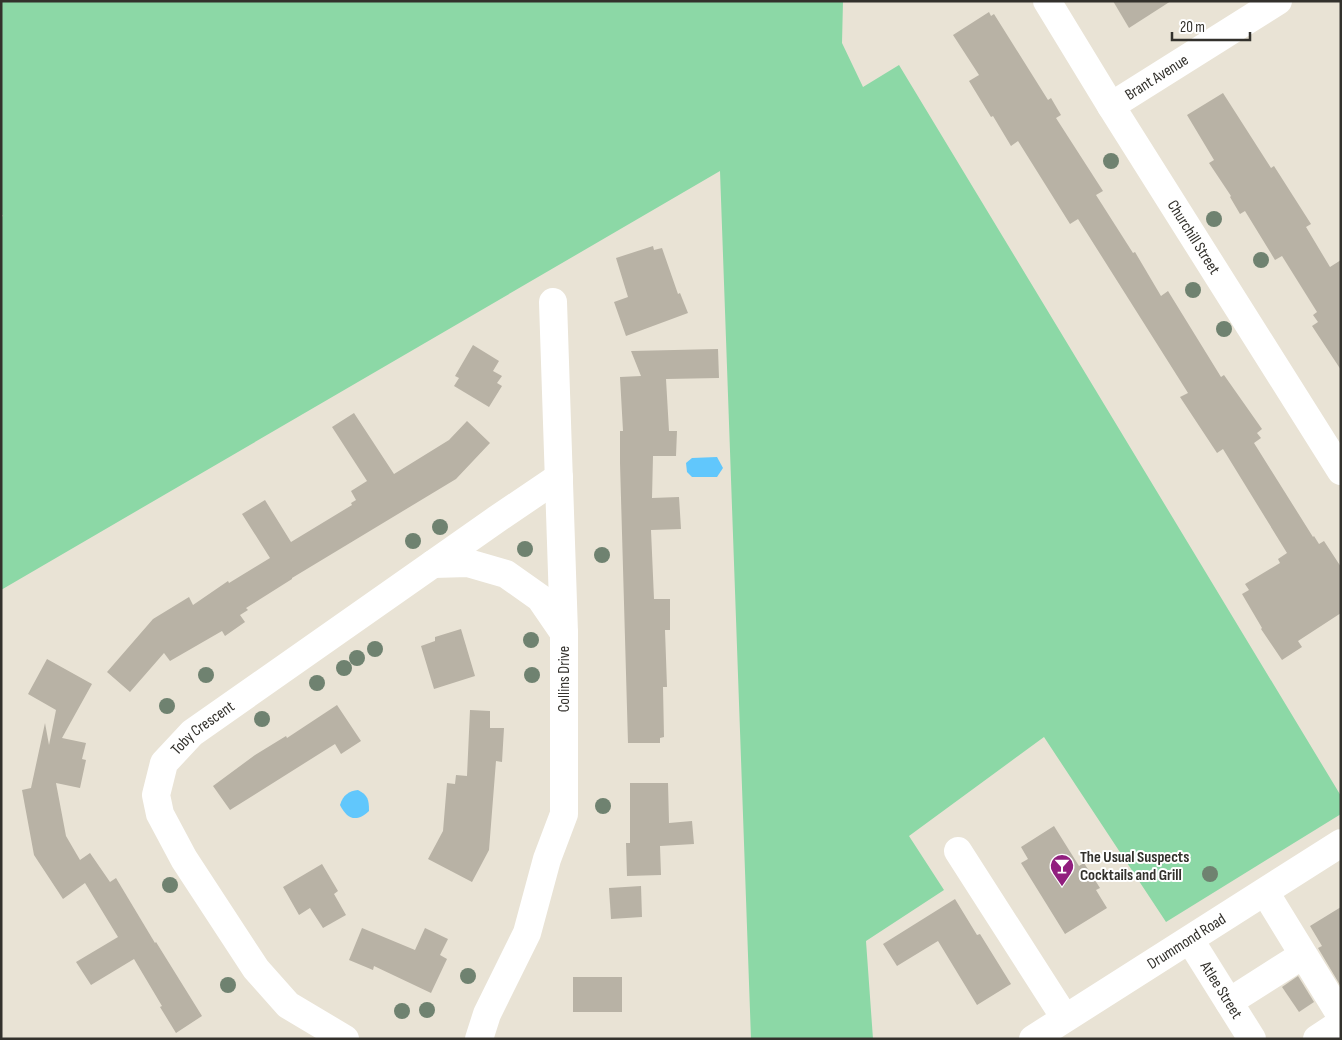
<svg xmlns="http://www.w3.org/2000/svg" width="1342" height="1040" viewBox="0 0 1342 1040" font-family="'Sofia Sans Condensed',sans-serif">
	<rect width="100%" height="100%" fill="#e9e3d5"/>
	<polygon fill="#8cd8a6" points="1,1 843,1 842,43 863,87 899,65 1341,796 1341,814 1166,922 1044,737 909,836 944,890 866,941 873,1039 751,1039 720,171 1,590 1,217 3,216 1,213"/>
	<g fill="#61c7fc">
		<polygon points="717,457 723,468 717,477 692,477 687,472 686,463 692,458"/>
		<path d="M 358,790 C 368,795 369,800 369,811 C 356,823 347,819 340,805 C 343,795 349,791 358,790 Z"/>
	</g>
	<g fill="#b8b2a5">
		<polygon points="1113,1 1171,1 1129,28"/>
		<polygon points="989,12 991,16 994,14 1048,100 1051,98 1061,115 1056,118 1103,191 1096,195 1133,253 1135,252 1161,296 1168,291 1221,377 1224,375 1262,429 1257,433 1261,438 1254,443 1313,537 1314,536 1319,544 1324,541 1341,567 1341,613 1298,641 1302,647 1282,660 1261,629 1262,628 1242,594 1249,590 1245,584 1280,563 1278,559 1287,553 1223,449 1217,453 1180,397 1188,393 1078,219 1070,224 1018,141 1011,146 993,116 991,117 969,81 979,75 953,35"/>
		<polygon points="1223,93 1271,168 1274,166 1311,224 1306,227 1330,267 1341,260 1341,370 1312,326 1318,322 1313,315 1317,312 1282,256 1275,260 1245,211 1240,214 1230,197 1231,196 1209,163 1214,160 1187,115"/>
		<polygon points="653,246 654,250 662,248 678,294 680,293 688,313 626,336 614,302 628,297 616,258"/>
		<polygon points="473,345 499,361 493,371 502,376 497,383 502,386 489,407 454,386 459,378 455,376"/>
		<polygon points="718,349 719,378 666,379 669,431 677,431 676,456 653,456 652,498 679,497 681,529 651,530 654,599 670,599 670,630 665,630 667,687 663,687 664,737 660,738 660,743 628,743 620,463 620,431 623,431 620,377 641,376 631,351"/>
		<polygon points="354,413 394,474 449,440 467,421 490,443 456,479 292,578 292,579 246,608 248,610 240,615 245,622 225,636 222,631 170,661 164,653 130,692 107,672 153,619 189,597 193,605 228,581 229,583 270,558 242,514 265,500 291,542 352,505 351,503 356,500 351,491 367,481 332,427"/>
		<polygon points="461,629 475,676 434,689 421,646 435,641 435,637"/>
		<polygon points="47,659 92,684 62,738 86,743 82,759 86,760 80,788 56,783 66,836 80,860 90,853 110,882 116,878 155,943 156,942 202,1016 176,1033 160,1007 162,1006 134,959 91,985 76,962 118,937 85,883 63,899 34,855 22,790 31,788 45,723 49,745 56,710 28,694"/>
		<polygon points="337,705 361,741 341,754 335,744 230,810 213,786 255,755 286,736 287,738"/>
		<polygon points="470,710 490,711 490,728 504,728 502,762 496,761 489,850 472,882 428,859 443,831 447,783 455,784 456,775 467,776"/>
		<polygon points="630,783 668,783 669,823 692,821 694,844 660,846 661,875 627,876 626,843 630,843"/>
		<polygon points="1054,826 1079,866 1084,863 1100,888 1096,890 1107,908 1065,934 1021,863 1028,859 1021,847"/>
		<polygon points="322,864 338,891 334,894 346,915 323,928 310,908 299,915 283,887"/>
		<polygon points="641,886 642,917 611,919 609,888"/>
		<polygon points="955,899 977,935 980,934 1011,984 977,1005 938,941 897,966 883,944"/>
		<polygon points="1341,907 1341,984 1340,985 1318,948 1322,946 1310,926"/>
		<polygon points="362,928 415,950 425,928 448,939 440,955 447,959 431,993 374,966 373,970 349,960"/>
		<polygon points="1298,976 1314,1002 1299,1012 1282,987"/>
		<rect x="573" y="977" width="49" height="35"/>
	</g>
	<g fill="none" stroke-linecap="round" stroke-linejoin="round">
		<g stroke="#fff" stroke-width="28">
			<path id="s1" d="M 1047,1 L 1111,106 L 1341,471"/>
			<path id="s2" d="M 1111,106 L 1278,1"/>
			<polyline points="433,564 468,563 506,574 540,598 564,633"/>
			<polyline points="958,851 1065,1018"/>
			<polyline points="1265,892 1341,1016"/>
			<path id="s3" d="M 1190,940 L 1252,1039"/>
			<polyline points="1229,1002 1303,955"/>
			<path id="s4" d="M 345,1039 L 288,1005 L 256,969 L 184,859 L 160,814 L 156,795 L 164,763 L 192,733 L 497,519 L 559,477"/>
			<polyline points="479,1039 487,1014 527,933 547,859 564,814 564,633 553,302"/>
			<polyline points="1317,1039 1341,1023"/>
		</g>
		<path stroke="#fff" stroke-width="28" id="s5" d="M 1033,1039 L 1341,843"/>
	</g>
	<g fill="#6f8270">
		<circle cx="1111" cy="161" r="8"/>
		<circle cx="1214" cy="219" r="8"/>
		<circle cx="1261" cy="260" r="8"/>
		<circle cx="1193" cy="290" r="8"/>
		<circle cx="1224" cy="329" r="8"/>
		<circle cx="440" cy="527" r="8"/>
		<circle cx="413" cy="541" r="8"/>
		<circle cx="525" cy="549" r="8"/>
		<circle cx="602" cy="555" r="8"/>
		<circle cx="531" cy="640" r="8"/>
		<circle cx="375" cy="649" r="8"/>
		<circle cx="357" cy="658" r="8"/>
		<circle cx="344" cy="668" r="8"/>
		<circle cx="206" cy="675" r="8"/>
		<circle cx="532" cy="675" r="8"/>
		<circle cx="317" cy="683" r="8"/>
		<circle cx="167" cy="706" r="8"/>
		<circle cx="262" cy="719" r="8"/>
		<circle cx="603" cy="806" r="8"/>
		<circle cx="1210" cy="874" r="8"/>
		<circle cx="170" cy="885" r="8"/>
		<circle cx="468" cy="976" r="8"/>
		<circle cx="228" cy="985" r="8"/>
		<circle cx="427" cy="1010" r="8"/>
		<circle cx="402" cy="1011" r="8"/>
	</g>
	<defs>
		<g id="bar-pin" transform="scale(1.25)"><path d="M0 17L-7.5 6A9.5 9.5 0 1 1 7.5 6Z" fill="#911e7e" stroke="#fff"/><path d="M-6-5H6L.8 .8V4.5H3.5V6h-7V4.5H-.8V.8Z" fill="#fff"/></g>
	</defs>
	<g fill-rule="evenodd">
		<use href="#bar-pin" x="1062" y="866"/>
	</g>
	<g text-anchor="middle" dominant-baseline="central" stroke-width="4" stroke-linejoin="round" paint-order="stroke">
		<g font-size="16" fill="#33312c" stroke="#fff">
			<text stroke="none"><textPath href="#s2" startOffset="54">Brant Avenue</textPath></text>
			<text stroke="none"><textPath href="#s1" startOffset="278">Churchill Street</textPath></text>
			<text transform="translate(564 679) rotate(-90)">Collins Drive</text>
			<text stroke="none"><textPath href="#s4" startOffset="402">Toby Crescent</textPath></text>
			<text stroke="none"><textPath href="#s5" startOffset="182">Drummond Road</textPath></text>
			<text stroke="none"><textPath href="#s3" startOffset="59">Atlee Street</textPath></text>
		</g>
		<g font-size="16" font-weight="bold" fill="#33312c" stroke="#fff" text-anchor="start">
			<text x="1080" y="857">The Usual Suspects<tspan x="1080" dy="18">Cocktails and Grill</tspan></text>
		</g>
	</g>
	<rect width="1342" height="1040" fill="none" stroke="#33312c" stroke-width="5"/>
	<path d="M1172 32v8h78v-8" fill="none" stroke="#33312c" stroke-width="2.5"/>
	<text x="1180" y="32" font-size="15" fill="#33312c" stroke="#ffffff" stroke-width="4" paint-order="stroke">20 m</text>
</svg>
